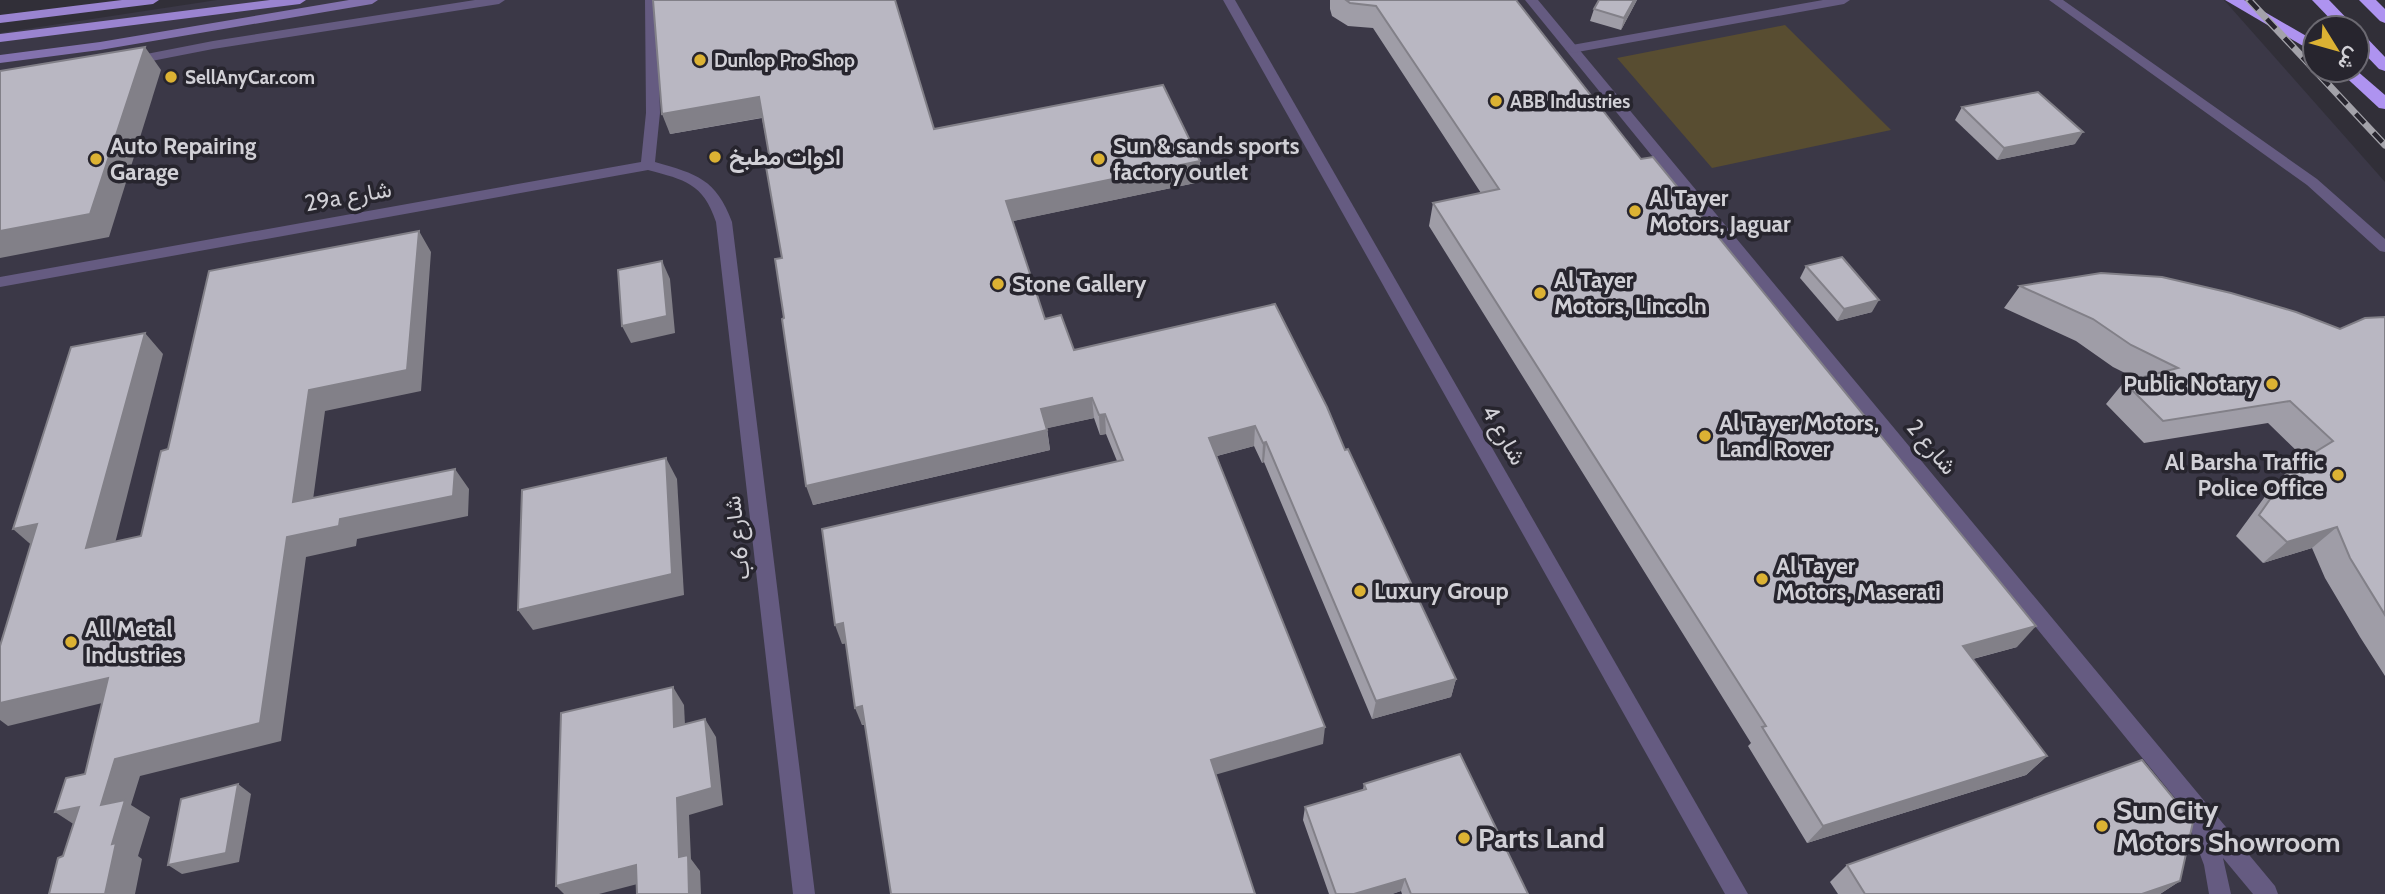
<svg xmlns="http://www.w3.org/2000/svg" width="2385" height="894" viewBox="0 0 2385 894" font-family="Cabin,Vazirmatn,sans-serif">
	<rect width="100%" height="100%" fill="#312f38"/>
	<polygon fill="#3b3847" points="217,0 2224,0 2385,182 2385,894 0,894 0,33"/>
	<polygon fill="#584d31" points="1785,25 1891,130 1712,168 1617,58"/>
	<g fill="none" stroke-linecap="round" stroke-linejoin="round">
		<g fill="#655b81" fill-rule="evenodd">
			<polygon points="475,0 505,0 499,4 213,49 131,65 124,61 131,57 213,41"/>
			<path d="M 645,0 L 657,0 L 660,113 L 655,162 C 697,174 716,179 732,222 L 815,894 L 793,894 L 716,222 C 703,183 685,180 648,170 L 0,287 L 0,277 L 641,162 L 646,113 Z"/>
			<polygon points="1223,0 1235,0 1748,894 1725,894"/>
			<polygon points="1525,0 1538,0 2275,886 2278,894 2253,894 2223,858 2231,894 2209,894 2204,865 2186,817 2188,814"/>
		</g>
		<g fill="#655b81" fill-rule="evenodd">
			<polygon points="1823,0 1850,0 1844,4 1572,53 1565,49 1572,45"/>
			<polygon points="2049,0 2063,0 2317,179 2385,239 2385,252 2380,251 2307,185"/>
		</g>
		<polygon fill="#8372ae" fill-rule="evenodd" points="349,0 378,0 372,4 100,50 0,63 0,55 100,42"/>
		<g fill="#9a84d0" fill-rule="evenodd">
			<polygon points="122,0 159,0 153,4 0,23 0,15"/>
			<polygon points="270,0 306,0 300,4 0,42 0,34"/>
		</g>
		<g fill="#ae93f0" fill-rule="evenodd">
			<polygon points="2225,0 2244,0 2315,41 2315,53"/>
			<polygon points="2312,0 2329,0 2356,28 2339,28"/>
			<polygon points="2359,0 2376,0 2385,9 2385,23 2380,21"/>
			<polygon points="2357,32 2363,34 2385,57 2385,71 2379,69 2357,46"/>
			<polygon points="2338,70 2356,70 2385,95 2385,109 2379,108"/>
		</g>
		<g stroke="#a3a2a9" stroke-width="7">
			<polyline id="rail" points="2249,0 2385,145"/>
		</g>
		<use href="#rail" stroke="#27252e" stroke-width="4.5" stroke-dasharray="13" stroke-linecap="butt"/>
	</g>
	<g fill="#9f9da7">
		<polygon points="653,0 934,129 1200,182 1013,221 1045,319 1074,350 1345,450 1456,679 1451,697 1372,719 1264,462 1262,463 1254,446 1217,456 1323,744 865,725 862,725 846,643 842,644 1117,461 1106,434 1100,435 1094,418 1047,428 1050,450 813,505 784,318 782,258 770,160 762,118 670,134"/>
		<polygon points="1330,0 1516,0 2017,647 1973,659 2047,756 2026,775 1807,843 1748,746 1751,743 1429,226 1433,203 1481,193 1373,28 1348,26 1332,16 1330,9"/>
		<polygon points="1637,0 1621,30 1590,21 1594,9"/>
		<polygon points="1962,107 2075,144 1997,160 1955,120"/>
		<polygon points="1806,266 1872,312 1837,321 1800,278"/>
		<polygon points="2020,286 2340,329 2385,317 2385,676 2360,637 2325,578 2312,548 2263,563 2236,536 2272,487 2294,465 2305,459 2268,423 2144,443 2106,404 2124,382 2137,379 2113,367 2076,341 2004,308"/>
		<polygon points="1364,784 1528,894 1402,894 1401,891 1392,894 1329,894 1303,820 1305,807 1363,790"/>
		<polygon points="1847,865 2180,881 2160,894 1838,894 1830,882"/>
	</g>
	<g fill="#828088">
		<polygon points="1634,0 1637,0 1621,30 1624,18"/>
		<polygon points="145,47 161,70 109,237 0,258 0,231"/>
		<polygon points="759,97 765,117 670,134 662,114"/>
		<polygon points="2083,132 2075,144 1997,160 2004,148"/>
		<polygon points="1200,161 1200,182 1009,222 1006,201"/>
		<polygon points="419,231 431,252 421,391 325,411 310,522 293,502 309,390"/>
		<polygon points="662,261 670,279 675,333 631,343 622,326"/>
		<polygon points="1879,300 1872,312 1837,321 1844,309"/>
		<polygon points="145,333 163,354 109,567 86,548"/>
		<polygon points="1092,398 1094,418 1044,429 1041,409"/>
		<polygon points="1105,414 1106,434 1100,435 1099,415"/>
		<polygon points="1255,426 1254,446 1209,458 1209,438"/>
		<polygon points="1047,430 1050,450 813,505 806,486"/>
		<polygon points="1266,442 1264,462 1262,463 1263,443"/>
		<polygon points="666,458 677,479 684,595 533,630 518,610"/>
		<polygon points="455,469 469,489 468,516 357,539 356,546 306,557 281,741 140,776 131,805 150,817 138,856 142,859 135,894 105,894 112,844 101,805 115,759 287,537 340,519"/>
		<polygon points="37,524 36,549 13,529"/>
		<polygon points="2337,527 2312,548 2263,563 2287,542"/>
		<polygon points="843,623 850,642 842,644 835,625"/>
		<polygon points="2036,626 2017,647 1946,666 1963,646"/>
		<polygon points="108,678 131,696 8,726 0,720 0,703"/>
		<polygon points="1456,679 1451,697 1372,719 1376,701"/>
		<polygon points="673,687 684,705 686,745 674,727"/>
		<polygon points="862,706 869,724 862,725 855,708"/>
		<polygon points="705,719 716,737 723,805 689,815 691,859 700,871 701,894 689,894 679,857 677,798"/>
		<polygon points="1325,727 1323,744 1211,776 1211,760"/>
		<polygon points="2047,756 2026,775 1807,843 1823,826"/>
		<polygon points="238,784 251,794 239,862 182,874 168,865"/>
		<polygon points="79,807 81,829 55,812"/>
		<polygon points="636,865 649,881 599,894 564,894 556,886"/>
		<polygon points="1405,879 1401,891 1392,894 1354,894"/>
		<polygon points="2180,881 2160,894 2142,894"/>
	</g>
	<g fill="#b9b7c2" stroke="#828088" stroke-width="2">
		<polygon points="653,0 895,0 934,129 1163,85 1200,161 1006,201 1045,319 1061,315 1074,350 1275,304 1327,407 1345,450 1348,449 1456,679 1376,701 1266,442 1263,443 1255,426 1209,438 1325,727 1211,760 1255,894 891,894 862,706 855,708 843,623 835,625 822,529 1123,460 1105,414 1099,415 1092,398 1041,409 1047,430 806,486 782,319 784,318 775,259 782,258 765,161 770,160 759,97 662,114"/>
		<polygon points="1346,0 1516,0 1641,159 1653,157 2036,626 1963,646 2047,756 1823,826 1762,727 1766,726 1433,203 1499,189 1376,6 1350,3"/>
		<polygon points="1599,0 1634,0 1624,18 1594,9"/>
		<polygon points="145,47 90,214 0,231 0,71"/>
		<polygon points="2038,92 2083,132 2004,148 1962,107"/>
		<polygon points="419,231 407,370 309,390 293,502 455,469 453,496 340,519 339,526 287,537 260,723 115,759 101,805 125,800 112,844 116,843 105,894 49,894 58,858 63,856 79,807 55,812 66,778 85,774 108,678 0,703 0,646 37,524 13,529 71,347 145,333 86,548 141,536 161,451 168,449 209,271"/>
		<polygon points="1842,257 1879,300 1844,309 1806,266"/>
		<polygon points="662,261 667,316 622,326 618,270"/>
		<polygon points="2101,273 2162,277 2231,293 2296,312 2340,329 2365,318 2385,317 2385,615 2350,558 2337,527 2287,542 2259,515 2294,465 2333,441 2290,401 2163,421 2124,382 2178,368 2131,345 2093,319 2020,286"/>
		<polygon points="666,458 672,574 518,610 522,490"/>
		<polygon points="673,687 674,727 705,719 712,788 677,798 679,857 688,855 689,894 637,894 636,865 556,886 561,713"/>
		<polygon points="1460,754 1528,894 1411,894 1405,879 1354,894 1336,894 1305,807 1366,789 1364,784"/>
		<polygon points="2142,760 2193,822 2180,881 2142,894 1865,894 1847,865"/>
		<polygon points="238,784 226,853 168,865 181,799"/>
	</g>
	<g fill="#dcb233" stroke="#27252e" stroke-width="2.5">
		<circle cx="700" cy="60" r="7"/>
		<circle cx="171" cy="77" r="7"/>
		<circle cx="1496" cy="101" r="7"/>
		<circle cx="715" cy="157" r="7"/>
		<circle cx="96" cy="159" r="7"/>
		<circle cx="1099" cy="159" r="7"/>
		<circle cx="1635" cy="211" r="7"/>
		<circle cx="998" cy="284" r="7"/>
		<circle cx="1540" cy="293" r="7"/>
		<circle cx="2272" cy="384" r="7"/>
		<circle cx="1705" cy="436" r="7"/>
		<circle cx="2338" cy="475" r="7"/>
		<circle cx="1762" cy="579" r="7"/>
		<circle cx="1360" cy="591" r="7"/>
		<circle cx="71" cy="642" r="7"/>
		<circle cx="2102" cy="826" r="7"/>
		<circle cx="1464" cy="838" r="7"/>
	</g>
	<g text-anchor="middle" dominant-baseline="central" stroke-width="7" stroke-linejoin="round" paint-order="stroke">
		<g font-size="19" font-weight="bold" fill="#d1d0d6" stroke="#27252e" text-anchor="start">
			<text x="714" y="60">Dunlop Pro Shop</text>
			<text x="185" y="77">SellAnyCar.com</text>
			<text x="1510" y="101">ABB Industries</text>
		</g>
		<g font-size="23" font-weight="bold" fill="#d1d0d6" stroke="#27252e" text-anchor="start">
			<text x="110" y="146">Auto Repairing<tspan x="110" dy="26">Garage</tspan></text>
			<text x="1113" y="146">Sun &amp; sands sports<tspan x="1113" dy="26">factory outlet</tspan></text>
			<text x="729" y="157">ادوات مطبخ</text>
			<text x="1649" y="198">Al Tayer<tspan x="1649" dy="26">Motors, Jaguar</tspan></text>
			<text x="1554" y="280">Al Tayer<tspan x="1554" dy="26">Motors, Lincoln</tspan></text>
			<text x="1012" y="284">Stone Gallery</text>
			<text x="2258" y="384" text-anchor="end">Public Notary</text>
			<text x="1719" y="423">Al Tayer Motors,<tspan x="1719" dy="26">Land Rover</tspan></text>
			<text x="2324" y="462" text-anchor="end">Al Barsha Traffic<tspan x="2324" dy="26">Police Office</tspan></text>
			<text x="1776" y="566">Al Tayer<tspan x="1776" dy="26">Motors, Maserati</tspan></text>
			<text x="1374" y="591">Luxury Group</text>
			<text x="85" y="629">All Metal<tspan x="85" dy="26">Industries</tspan></text>
		</g>
		<g font-size="23" fill="#d1d0d6" stroke="#27252e">
			<text transform="translate(348 196) rotate(-10)">29a شارع</text>
			<text transform="translate(1504 435) rotate(60)">شارع 4</text>
			<text transform="translate(1932 447) rotate(50)">شارع 2</text>
			<text transform="translate(737 538) rotate(-97)">شارع 6ب</text>
		</g>
		<g font-size="28" font-weight="bold" fill="#d1d0d6" stroke="#27252e" text-anchor="start">
			<text x="2116" y="810">Sun City<tspan x="2116" dy="32">Motors Showroom</tspan></text>
			<text x="1478" y="838">Parts Land</text>
		</g>
	</g>
	<g transform="translate(2336 49) rotate(127)"><circle r="33" fill="#27252e" stroke="#6b6971" stroke-width="2"/>
	<path d="M0-5L12 26L0 18L-12 26Z" fill="#dcb233"/>
	<text y="-10" font-size="19" font-weight="bold" text-anchor="middle" fill="#d1d0d6">ش</text>
	</g>
</svg>
